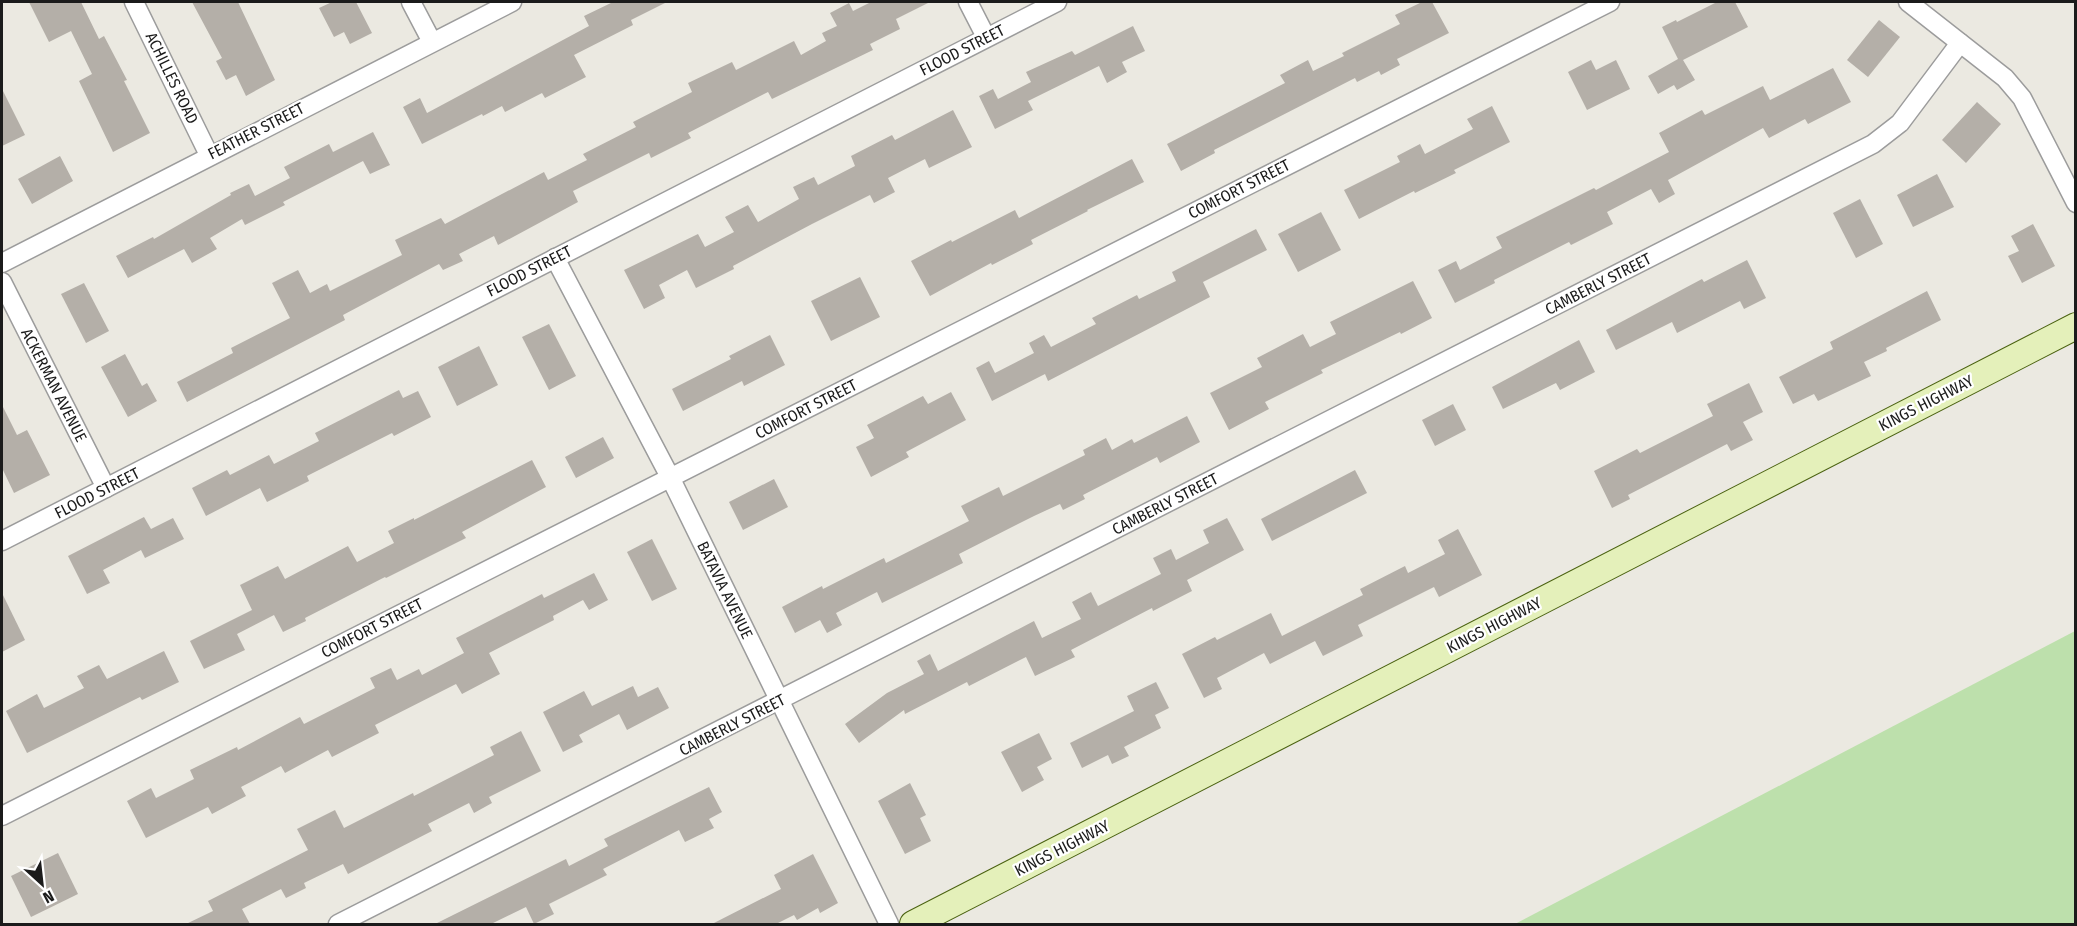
<svg xmlns="http://www.w3.org/2000/svg" width="2077" height="926" viewBox="0 0 2077 926" font-family="'Fira Sans Condensed',sans-serif">
	<rect width="100%" height="100%" fill="#ebe9e1"/>
	<polygon fill="#bde0ac" points="2075,631 2075,924 1515,924"/>
	<g fill="#b4afa8">
		<polygon points="29,2 81,2 99,39 104,36 127,80 124,81 150,133 113,152 79,81 92,74 71,31 49,42"/>
		<polygon points="192,2 238,2 275,80 246,96 236,75 226,80 216,61 222,58"/>
		<polygon points="332,2 356,2 372,33 350,44 344,32 334,37 319,8"/>
		<polygon points="613,2 667,2 631,20 633,25 574,55 586,77 545,98 542,93 505,112 502,106 483,116 482,114 422,144 403,107 420,98 427,113 589,26 584,16"/>
		<polygon points="871,2 930,2 896,19 900,29 870,44 873,50 772,99 768,92 688,133 691,138 651,158 649,153 573,191 578,202 498,245 494,236 459,254 463,261 443,270 439,264 343,315 345,320 187,402 177,382 233,353 231,348 290,318 272,283 298,270 310,293 327,284 330,291 402,255 395,240 441,218 445,224 544,172 548,180 587,160 583,154 636,127 633,122 692,92 688,83 732,62 736,70 794,41 801,55 826,41 822,33 837,26 830,13 849,3 853,11"/>
		<polygon points="1422,2 1432,2 1449,33 1397,59 1400,65 1381,75 1379,71 1357,82 1355,78 1214,150 1215,153 1181,171 1167,144 1285,83 1280,75 1308,60 1313,71 1344,56 1342,53 1400,24 1395,15"/>
		<polygon points="1717,2 1735,2 1748,27 1683,60 1695,80 1677,90 1674,85 1658,94 1648,76 1678,59 1662,27 1676,20 1677,22"/>
		<polygon points="1879,20 1900,37 1868,77 1847,60"/>
		<polygon points="1133,26 1145,51 1122,62 1127,72 1107,83 1099,66 1028,101 1033,110 995,129 979,96 993,89 998,99 1031,82 1026,72 1072,51 1075,55"/>
		<polygon points="1591,60 1596,70 1616,60 1630,89 1587,110 1568,72"/>
		<polygon points="1833,68 1851,102 1808,124 1805,119 1769,138 1763,128 1668,180 1675,194 1659,203 1651,189 1607,212 1613,224 1571,245 1569,242 1494,280 1495,283 1455,303 1438,270 1456,261 1460,270 1502,248 1496,237 1594,188 1596,190 1669,152 1659,133 1702,110 1705,115 1763,86 1770,100"/>
		<polygon points="2,89 25,135 2,146"/>
		<polygon points="1977,102 2001,124 1966,163 1942,140"/>
		<polygon points="1492,106 1510,142 1454,170 1456,173 1415,193 1414,191 1359,219 1344,190 1400,162 1397,156 1420,144 1425,154 1473,129 1467,119"/>
		<polygon points="953,110 972,147 929,168 925,159 888,178 895,192 874,203 870,195 812,224 733,266 734,269 696,288 687,270 659,285 665,298 644,309 624,270 698,234 705,247 734,232 725,217 748,205 758,222 799,199 793,187 814,177 818,185 855,166 851,156 892,135 895,140"/>
		<polygon points="373,132 390,165 370,174 363,161 283,202 285,205 245,225 242,219 210,238 217,249 192,263 184,249 128,278 116,256 153,237 154,239 231,195 230,193 249,184 255,196 290,178 284,167 329,144 333,152"/>
		<polygon points="60,156 73,181 32,204 18,179"/>
		<polygon points="1132,159 1144,182 1087,210 1088,211 1031,240 1033,244 992,265 991,263 930,296 911,261 951,240 952,242 1015,210 1019,218"/>
		<polygon points="1937,174 1954,207 1913,227 1897,195"/>
		<polygon points="1860,199 1883,244 1856,258 1833,213"/>
		<polygon points="1321,212 1341,250 1298,272 1278,234"/>
		<polygon points="2033,224 2055,266 2022,283 2008,256 2019,251 2011,236"/>
		<polygon points="1256,229 1267,250 1203,282 1210,297 1048,381 1045,374 992,401 976,368 989,361 995,373 1034,353 1029,343 1044,335 1051,347 1096,324 1092,318 1137,295 1139,299 1176,281 1172,272"/>
		<polygon points="1747,260 1766,298 1744,309 1740,301 1677,333 1672,322 1616,350 1606,330 1702,279 1704,282"/>
		<polygon points="860,277 880,317 831,341 811,301"/>
		<polygon points="1413,281 1432,318 1401,334 1400,332 1321,370 1323,373 1265,402 1269,409 1229,430 1210,393 1262,367 1257,358 1303,334 1310,347 1336,334 1330,322"/>
		<polygon points="84,283 109,331 86,343 61,294"/>
		<polygon points="1927,291 1941,320 1886,348 1887,351 1864,362 1871,376 1818,401 1814,394 1793,404 1779,377 1833,349 1830,342"/>
		<polygon points="549,324 576,376 549,390 522,337"/>
		<polygon points="770,335 785,365 744,386 742,381 683,411 672,389 731,359 729,356"/>
		<polygon points="1579,340 1595,372 1560,390 1556,383 1503,409 1492,387"/>
		<polygon points="479,346 498,385 457,406 438,367"/>
		<polygon points="125,354 142,386 147,383 157,401 128,417 101,367"/>
		<polygon points="1749,383 1763,412 1743,422 1753,440 1731,451 1727,444 1628,495 1630,499 1612,508 1594,471 1637,449 1640,453 1713,416 1707,404"/>
		<polygon points="399,390 403,398 418,391 431,417 394,436 392,433 307,476 309,481 267,502 260,488 206,516 192,488 227,470 230,475 269,455 274,464 319,441 315,433"/>
		<polygon points="951,392 966,420 906,452 909,457 871,477 856,447 874,438 867,425 923,396 928,404"/>
		<polygon points="1453,404 1466,430 1435,446 1422,420"/>
		<polygon points="2,405 17,435 27,430 50,475 14,493 2,468"/>
		<polygon points="1187,416 1200,442 1160,463 1157,457 1083,495 1085,499 1063,510 1060,504 1034,516 959,554 963,563 882,603 877,592 836,613 842,625 827,633 820,620 795,633 782,607 822,586 823,589 884,558 886,563 969,521 961,506 999,487 1003,496 1085,455 1083,450 1106,438 1112,450 1132,439 1134,443"/>
		<polygon points="603,437 614,458 576,478 565,457"/>
		<polygon points="532,460 546,487 462,532 466,538 386,578 385,577 305,618 306,621 283,632 274,615 237,634 245,650 204,669 190,641 252,610 240,585 278,566 285,579 348,546 357,562 394,543 388,531 414,518 414,520"/>
		<polygon points="1355,470 1367,493 1272,541 1261,519"/>
		<polygon points="774,479 788,507 743,530 729,502"/>
		<polygon points="144,517 151,529 173,518 184,539 145,558 141,550 103,570 110,583 87,594 68,556"/>
		<polygon points="1227,518 1244,550 1187,580 1192,591 1153,611 1152,608 1071,650 1075,657 1035,676 1026,657 969,686 967,682 905,714 904,710 859,743 845,724 887,693 924,674 917,661 930,654 938,671 1034,621 1042,638 1081,619 1072,602 1091,592 1098,606 1161,574 1153,558 1171,549 1176,560 1209,543 1203,530"/>
		<polygon points="1458,529 1482,575 1439,597 1434,587 1358,625 1363,636 1323,656 1315,641 1270,664 1264,653 1217,678 1222,689 1204,698 1182,654 1215,637 1217,640 1271,613 1282,636 1363,595 1360,589 1405,566 1408,573 1445,554 1438,540"/>
		<polygon points="652,539 677,589 652,601 627,552"/>
		<polygon points="594,573 608,600 589,610 583,600 553,616 554,620 489,653 500,674 462,694 456,684 375,725 379,733 332,757 328,750 285,773 281,766 241,787 246,796 212,814 208,807 146,838 127,801 151,788 156,798 194,779 190,770 237,747 238,750 300,717 304,724 375,688 370,678 391,668 397,680 419,669 422,675 464,653 456,638 542,594 544,598"/>
		<polygon points="2,593 25,640 2,652"/>
		<polygon points="164,651 179,682 142,700 140,697 27,753 6,711 37,694 44,708 84,688 77,676 99,665 107,679"/>
		<polygon points="1156,682 1169,708 1155,715 1161,728 1124,747 1129,756 1112,764 1108,755 1082,768 1070,743 1134,711 1127,696"/>
		<polygon points="633,686 638,697 658,687 669,708 627,730 619,714 579,735 583,742 563,752 543,712 584,691 592,706"/>
		<polygon points="521,731 541,771 489,797 492,803 474,813 469,803 428,824 432,831 348,874 343,864 304,883 306,888 286,898 281,889 242,909 250,924 186,924 213,911 208,901 308,850 297,829 335,810 344,828 413,793 414,796 494,755 490,747"/>
		<polygon points="1039,733 1052,759 1037,767 1044,780 1022,792 1001,752"/>
		<polygon points="910,783 926,815 920,818 931,841 905,854 878,801"/>
		<polygon points="709,787 722,812 709,819 714,828 685,842 679,830 603,869 607,875 549,904 554,914 534,924 526,907 491,924 435,924 566,859 569,866 608,846 604,839"/>
		<polygon points="58,853 78,894 31,917 11,876"/>
		<polygon points="813,854 838,903 820,913 818,908 797,920 794,915 776,924 712,924 781,889 774,875"/>
	</g>
	<g fill="none" stroke-linecap="round" stroke-linejoin="round">
		<g stroke="#9c9c9c" stroke-width="21">
			<g id="street">
				<polyline points="134,2 209,155"/>
				<polyline points="411,2 432,42"/>
				<polyline points="968,2 986,37"/>
				<polyline points="1908,2 2005,78 2022,98 2076,203"/>
				<polyline points="555,258 670,477 889,924"/>
				<polyline points="2,263 512,2"/>
				<polyline points="2,282 106,488"/>
				<polyline points="2,541 1057,2"/>
				<polyline points="2,816 1610,2"/>
				<polyline points="338,924 1873,144 1900,123 1960,43"/>
			</g>
		</g>
		<g stroke="#4b6211" stroke-width="28">
			<polyline id="secondary" points="913,924 2076,326"/>
		</g>
		<use href="#street" stroke="#fff" stroke-width="18"/>
		<use href="#secondary" stroke="#e4f0ba" stroke-width="26"/>
	</g>
	<g text-anchor="middle" dominant-baseline="central" stroke-width="4.5" stroke-linejoin="round" paint-order="stroke">
		<g font-size="16" fill="#1b1b1b" stroke="#fff">
			<text transform="translate(962 50) rotate(-27)">FLOOD STREET</text>
			<text transform="translate(172 78) rotate(64)">ACHILLES ROAD</text>
			<text transform="translate(256 131) rotate(-27)">FEATHER STREET</text>
			<text transform="translate(1239 189) rotate(-27)">COMFORT STREET</text>
			<text transform="translate(529 271) rotate(-27)">FLOOD STREET</text>
			<text transform="translate(1598 284) rotate(-27)">CAMBERLY STREET</text>
			<text transform="translate(54 385) rotate(63)">ACKERMAN AVENUE</text>
			<text transform="translate(1926 403) rotate(-27)">KINGS HIGHWAY</text>
			<text transform="translate(806 409) rotate(-27)">COMFORT STREET</text>
			<text transform="translate(97 493) rotate(-27)">FLOOD STREET</text>
			<text transform="translate(1165 504) rotate(-27)">CAMBERLY STREET</text>
			<text transform="translate(725 590) rotate(64)">BATAVIA AVENUE</text>
			<text transform="translate(1494 625) rotate(-27)">KINGS HIGHWAY</text>
			<text transform="translate(372 628) rotate(-27)">COMFORT STREET</text>
			<text transform="translate(732 725) rotate(-27)">CAMBERLY STREET</text>
			<text transform="translate(1062 848) rotate(-27)">KINGS HIGHWAY</text>
		</g>
	</g>
	<rect width="2077" height="926" fill="none" stroke="#1b1b1b" stroke-width="6"/>
	<g transform="translate(42 884) rotate(153)" stroke="#ffffff" stroke-width="4.5" paint-order="stroke">
	<path d="M0-4.5L10 22L0 15L-10 22Z" fill="#1b1b1b"/>
	<text y="-9" font-size="16" font-weight="bold" text-anchor="middle" fill="#1b1b1b">N</text>
	</g>
</svg>
